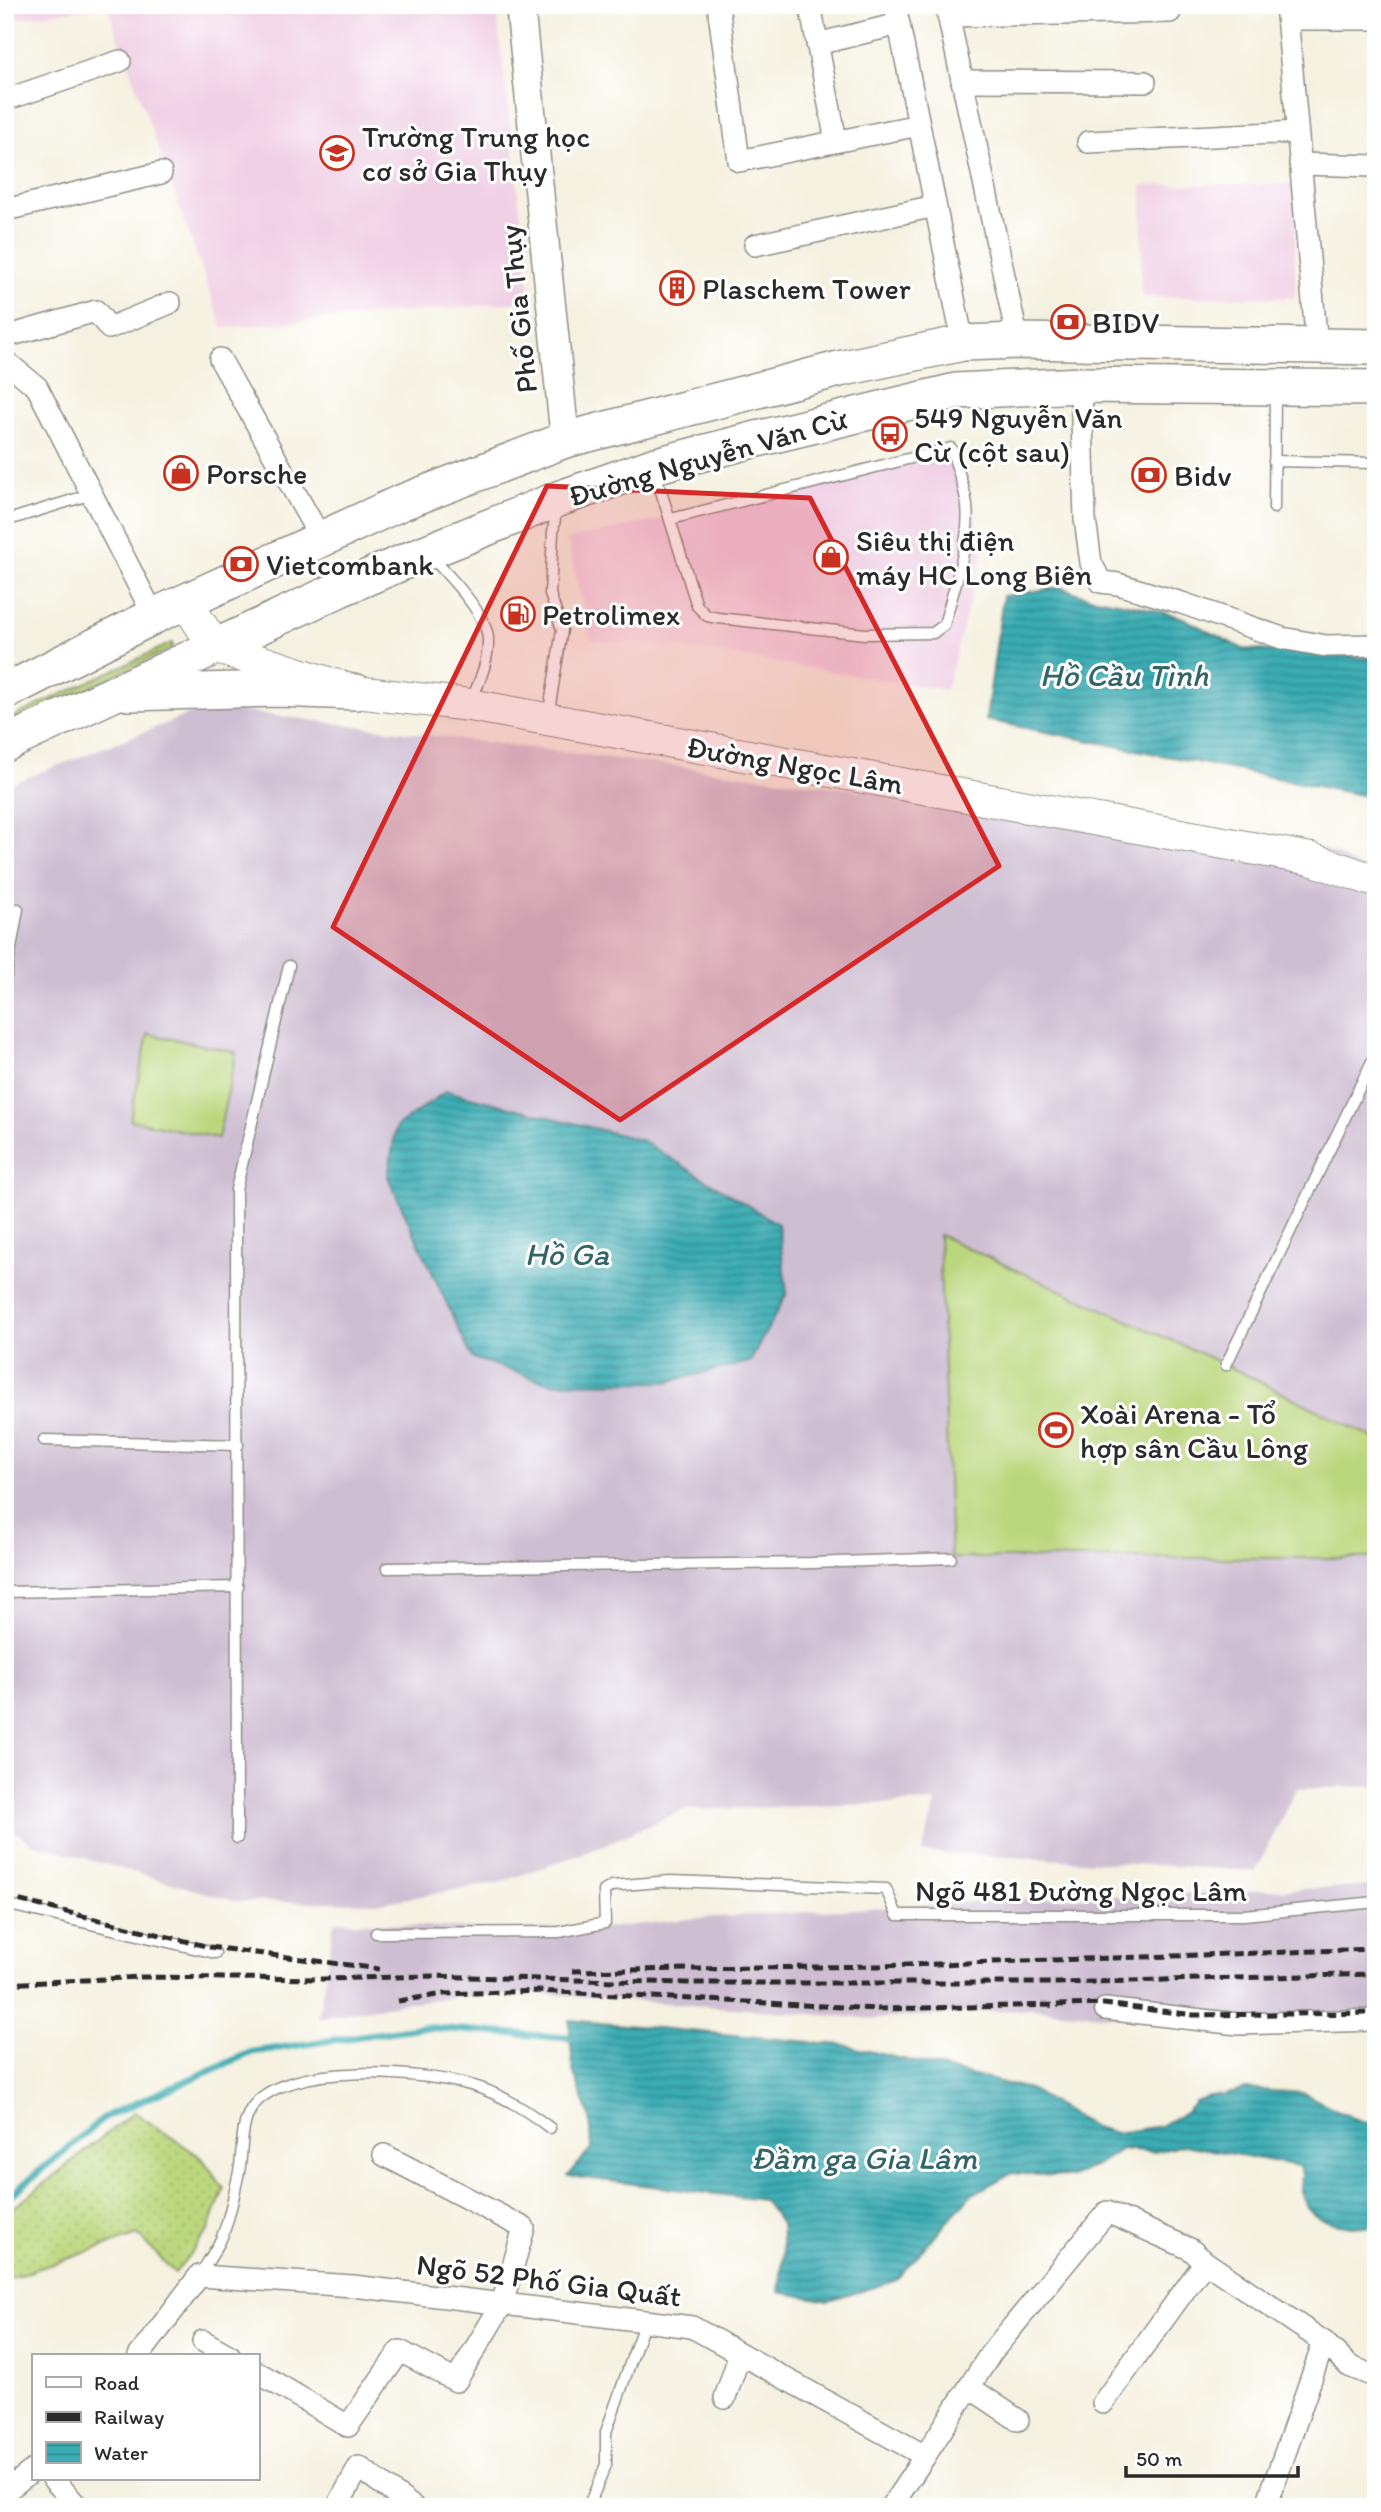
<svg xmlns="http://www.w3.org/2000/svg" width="1381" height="2512" viewBox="0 0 1381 2512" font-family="Itim,sans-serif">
	<defs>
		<pattern id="grass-tufts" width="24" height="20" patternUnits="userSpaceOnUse" patternTransform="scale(1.75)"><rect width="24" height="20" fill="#bbd77d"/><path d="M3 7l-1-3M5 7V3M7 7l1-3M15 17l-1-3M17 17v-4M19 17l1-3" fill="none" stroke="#a1b96c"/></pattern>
		<pattern id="garden-dots" width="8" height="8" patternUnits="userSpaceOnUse" patternTransform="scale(1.75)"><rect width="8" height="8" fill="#bbd77d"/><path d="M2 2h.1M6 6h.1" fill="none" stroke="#a1b96c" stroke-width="1.8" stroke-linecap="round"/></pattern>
		<pattern id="water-rules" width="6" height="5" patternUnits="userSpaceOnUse" patternTransform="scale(1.75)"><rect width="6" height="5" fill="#3aacb3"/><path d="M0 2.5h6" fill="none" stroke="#318c92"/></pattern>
	</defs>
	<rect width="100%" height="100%" fill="#fff"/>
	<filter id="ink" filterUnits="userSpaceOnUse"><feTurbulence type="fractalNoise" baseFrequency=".0143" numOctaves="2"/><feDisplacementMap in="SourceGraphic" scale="14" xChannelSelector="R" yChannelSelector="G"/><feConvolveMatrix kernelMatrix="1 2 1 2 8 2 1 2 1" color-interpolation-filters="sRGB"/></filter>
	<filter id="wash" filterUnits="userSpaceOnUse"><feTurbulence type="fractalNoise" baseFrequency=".00686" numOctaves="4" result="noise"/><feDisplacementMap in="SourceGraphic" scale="28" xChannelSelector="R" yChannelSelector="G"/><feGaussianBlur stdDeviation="1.57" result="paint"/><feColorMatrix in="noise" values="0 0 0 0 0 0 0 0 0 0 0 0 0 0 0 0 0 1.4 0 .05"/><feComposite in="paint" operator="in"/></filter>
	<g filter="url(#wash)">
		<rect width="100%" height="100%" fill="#f5f1e0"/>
		<g fill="#f0d0e5">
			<polygon points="5,5 496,5 531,301 223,328 107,6 5,20"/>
			<polygon points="1295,184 1295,298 1141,297 1142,185"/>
			<polygon points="961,453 983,552 946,690 698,650 591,640 567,540"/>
		</g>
		<g fill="#cebed2">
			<polygon points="208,707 1325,849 1376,876 1376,1786 1296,1789 1256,1871 922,1852 936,1802 684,1810 590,1851 498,1883 380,1903 234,1901 32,1843 5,1825 5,786"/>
			<polygon points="1376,1886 1376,2025 1239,2027 1031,2009 874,2019 534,1993 463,1996 404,2003 318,2018 334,1921 494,1930 606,1928 699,1918 1032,1899"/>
		</g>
		<polygon fill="url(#grass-tufts)" stroke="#738154" stroke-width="2" points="172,643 173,647 169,650 5,727 5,721"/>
		<polygon fill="url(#garden-dots)" stroke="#738154" stroke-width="2" points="134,2112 202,2158 224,2189 208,2231 175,2273 138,2235 8,2279 5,2273 7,2213"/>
		<g fill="#bbd77d" stroke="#738154" stroke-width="2">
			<polygon points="148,1034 236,1052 218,1138 130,1120"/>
			<polygon points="939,1235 1226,1365 1376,1439 1376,1558 951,1558"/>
		</g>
		<g fill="url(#water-rules)" stroke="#326c6f" stroke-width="2">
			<polygon points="1060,587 1085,596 1139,606 1181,617 1243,649 1376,658 1376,798 986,720 1003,596"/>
			<polygon points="446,1091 641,1140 778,1224 787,1293 750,1362 667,1382 550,1383 472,1358 388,1177 396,1127"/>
			<path d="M 569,2020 L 844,2045 L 1029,2089 L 1094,2127 L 1116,2133 L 1160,2126 L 1187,2112 L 1195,2102 L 1208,2096 L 1224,2095 L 1245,2089 L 1303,2093 L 1351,2117 L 1376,2126 L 1376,2227 C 1350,2227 1306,2225 1301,2192 C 1300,2182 1305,2175 1299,2166 L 1184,2145 L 1154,2152 L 1121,2149 L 1099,2164 L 1071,2177 L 1011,2173 L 970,2196 L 895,2281 L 829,2301 L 779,2292 L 783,2257 L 781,2224 L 764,2200 L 568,2176 L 592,2148 L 590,2117 L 573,2071 Z"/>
		</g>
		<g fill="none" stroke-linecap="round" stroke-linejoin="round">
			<polyline stroke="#3aacb3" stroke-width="7" points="5,2200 105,2117 252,2052 422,2027 570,2038"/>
		</g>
	</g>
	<g filter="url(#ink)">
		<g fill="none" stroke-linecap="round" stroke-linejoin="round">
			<g stroke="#908e86" stroke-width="13">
				<g id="service">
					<polyline points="1274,461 1376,463"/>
					<path d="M 654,469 L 697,606 L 707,616 L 718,618 L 865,634 L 933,633 L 944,625 C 953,591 971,540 967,506 C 965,487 956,466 951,448 L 671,519"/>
					<polyline points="1274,508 1275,390"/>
					<polyline points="5,521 92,494"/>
					<path d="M 430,555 C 447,575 487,613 488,639 C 489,661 479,682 471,702"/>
					<polyline points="548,717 562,630 550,594 553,532 557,505"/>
					<polyline points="5,981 18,909"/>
					<polyline points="1226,1365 1376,1053"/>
					<polyline points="44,1440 238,1445"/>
					<polyline points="387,1568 812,1563 951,1558"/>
					<polyline points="5,1592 238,1587"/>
					<polyline points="237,1838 236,1190 289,966"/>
					<polyline points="5,1904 215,1953"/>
					<polyline points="376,1933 559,1932 605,1923 604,1891 612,1886 670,1881 886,1889 897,1915 1244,1915 1376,1902"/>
					<path d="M 199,2276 C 206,2264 215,2252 221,2239 C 230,2219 234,2193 239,2172 C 243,2152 240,2127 251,2109 C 282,2059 431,2071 480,2088 C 506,2097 528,2111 550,2128"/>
					<polyline points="588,2507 606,2465 606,2432 645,2321"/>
				</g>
			</g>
			<g stroke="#908e86" stroke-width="24">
				<g id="minor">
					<polyline points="718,5 739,161 919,125"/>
					<polyline points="810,5 836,141"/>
					<polyline points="895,5 963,343"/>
					<polyline points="946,5 1018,341"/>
					<polyline points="1286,5 1317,346"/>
					<polyline points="948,16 1170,12"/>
					<polyline points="1288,19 1376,19"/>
					<polyline points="817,44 899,24"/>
					<polyline points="962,81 1145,82"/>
					<polyline points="5,100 120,61"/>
					<polyline points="1088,142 1297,132"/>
					<polyline points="1300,164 1376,166"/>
					<polyline points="5,210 161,173"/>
					<polyline points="755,245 935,206"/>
					<polyline points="5,337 96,311 109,328 170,303"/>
					<polyline points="220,359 321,539"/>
					<polyline points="5,361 37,387 154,616"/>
					<polyline points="1081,385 1085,519 1091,563 1101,582 1118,584 1182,603 1282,638 1326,646 1376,645"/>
					<polyline points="1105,2009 1238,2024 1376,2020"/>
					<polyline points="203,2341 230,2356"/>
					<polyline points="139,2356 199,2276 353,2286 645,2321 692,2327 925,2456 991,2353 1107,2212 1190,2249 1205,2262 1324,2342 1349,2366 1376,2377"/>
					<polyline points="257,2372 348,2426 400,2351 456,2381 502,2304 524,2228 384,2155"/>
					<polyline points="969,2387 1018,2420"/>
					<polyline points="725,2398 740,2354"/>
					<polyline points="1103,2403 1205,2262"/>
					<polyline points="53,2479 78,2507"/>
					<polyline points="5,2492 33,2470"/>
					<polyline points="337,2507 359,2467 413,2507"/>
					<polyline points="891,2507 925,2456"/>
					<polyline points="1266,2507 1324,2342"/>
				</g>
			</g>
			<g stroke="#908e86" stroke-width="31">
				<polyline id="tertiary" points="520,5 565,440"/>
			</g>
			<g stroke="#908e86" stroke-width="34">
				<polyline id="secondary" points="186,602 215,647 356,692 470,705 1311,859 1376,881"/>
			</g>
			<g stroke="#908e86" stroke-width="38">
				<g id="primary">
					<polyline points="5,692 154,616 400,503 565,440 839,369 963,343 1018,341 1376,347"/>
					<polyline points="128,693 277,689 356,692"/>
					<polyline points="5,744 340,589 427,552 558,499 653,466 757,439 956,391 1081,385 1376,388"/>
				</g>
			</g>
			<use href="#service" stroke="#fff" stroke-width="10"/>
			<use href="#minor" stroke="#fff" stroke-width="21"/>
			<use href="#tertiary" stroke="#fff" stroke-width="28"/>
			<use href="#secondary" stroke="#fff" stroke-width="32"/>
			<use href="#primary" stroke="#fff" stroke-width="35"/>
			<g stroke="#2b2b2b" stroke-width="5" stroke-dasharray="10 5" stroke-linecap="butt">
				<polyline points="5,1897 210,1947 379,1969"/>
				<polyline points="572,1971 878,1966 1376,1949"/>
				<polyline points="5,1984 142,1977 324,1979 430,1976 687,1983 1059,1983 1376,1974"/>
				<polyline points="398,2001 444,1994 540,1991 878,2009 1104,2004 1194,2015 1376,2013"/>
			</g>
		</g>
	</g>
	<path fill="#d62828" fill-opacity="0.2" stroke="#d62828" stroke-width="5" stroke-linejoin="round" d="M 547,486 L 810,498 L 999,866 L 620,1120 L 333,927 Z"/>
	<defs>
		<g id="school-ring" transform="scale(1.75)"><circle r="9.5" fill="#fff" stroke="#c8321e" stroke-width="1.5"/><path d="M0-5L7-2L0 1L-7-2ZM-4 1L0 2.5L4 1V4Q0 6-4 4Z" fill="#c8321e"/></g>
		<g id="building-ring" transform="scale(1.75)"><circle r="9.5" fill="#fff" stroke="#c8321e" stroke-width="1.5"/><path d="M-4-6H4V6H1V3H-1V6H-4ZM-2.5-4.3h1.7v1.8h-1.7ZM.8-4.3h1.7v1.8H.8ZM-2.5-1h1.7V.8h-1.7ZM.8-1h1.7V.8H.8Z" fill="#c8321e"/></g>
		<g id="bank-ring" transform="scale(1.75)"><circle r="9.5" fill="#fff" stroke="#c8321e" stroke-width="1.5"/><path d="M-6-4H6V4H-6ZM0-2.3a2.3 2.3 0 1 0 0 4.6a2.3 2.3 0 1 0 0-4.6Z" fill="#c8321e"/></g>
		<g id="bus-ring" transform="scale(1.75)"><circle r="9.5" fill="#fff" stroke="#c8321e" stroke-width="1.5"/><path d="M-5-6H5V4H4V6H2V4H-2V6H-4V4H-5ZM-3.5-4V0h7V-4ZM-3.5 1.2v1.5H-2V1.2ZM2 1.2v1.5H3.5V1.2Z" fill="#c8321e"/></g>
		<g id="shop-ring" transform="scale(1.75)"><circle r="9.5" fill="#fff" stroke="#c8321e" stroke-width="1.5"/><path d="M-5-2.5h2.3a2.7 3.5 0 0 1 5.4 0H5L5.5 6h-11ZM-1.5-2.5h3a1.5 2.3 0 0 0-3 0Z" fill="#c8321e"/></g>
		<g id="fuel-ring" transform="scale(1.75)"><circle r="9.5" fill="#fff" stroke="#c8321e" stroke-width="1.5"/><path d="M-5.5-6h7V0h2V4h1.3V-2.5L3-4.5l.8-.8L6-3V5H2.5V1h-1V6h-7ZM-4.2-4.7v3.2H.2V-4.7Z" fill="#c8321e"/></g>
		<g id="stadium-ring" transform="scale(1.75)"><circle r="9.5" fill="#fff" stroke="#c8321e" stroke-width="1.5"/><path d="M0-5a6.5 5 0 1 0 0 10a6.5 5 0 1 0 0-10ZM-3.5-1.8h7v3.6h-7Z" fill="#c8321e"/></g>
	</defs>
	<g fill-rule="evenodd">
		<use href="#school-ring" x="337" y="153"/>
		<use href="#building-ring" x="677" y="288"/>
		<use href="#bank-ring" x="1068" y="322"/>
		<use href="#bus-ring" x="890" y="434"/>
		<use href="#shop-ring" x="181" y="473"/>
		<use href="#bank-ring" x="1149" y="475"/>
		<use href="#shop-ring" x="831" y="557"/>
		<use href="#bank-ring" x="241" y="564"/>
		<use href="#fuel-ring" x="518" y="614"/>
		<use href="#stadium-ring" x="1056" y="1430"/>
	</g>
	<g text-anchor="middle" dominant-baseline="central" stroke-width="6" stroke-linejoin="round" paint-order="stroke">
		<g font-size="30" fill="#2b2b2b" stroke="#fff" text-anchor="start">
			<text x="362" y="136">Trường Trung học<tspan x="362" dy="34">cơ sở Gia Thụy</tspan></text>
			<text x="702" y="288">Plaschem Tower</text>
			<text x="1092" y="322">BIDV</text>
			<text x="914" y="417">549 Nguyễn Văn<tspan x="914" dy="34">Cừ (cột sau)</tspan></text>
			<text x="206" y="473">Porsche</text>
			<text x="1174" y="475">Bidv</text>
			<text x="856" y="540">Siêu thị điện<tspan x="856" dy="34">máy HC Long Biên</tspan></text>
			<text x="266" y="564">Vietcombank</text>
			<text x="542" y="614">Petrolimex</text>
			<text x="1080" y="1413">Xoài Arena - Tổ<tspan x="1080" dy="34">hợp sân Cầu Lông</tspan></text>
		</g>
		<g font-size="30" fill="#2b2b2b" stroke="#fff">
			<text transform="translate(518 309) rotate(-96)">Phố Gia Thụy</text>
			<text transform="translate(708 457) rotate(-16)">Đường Nguyễn Văn Cừ</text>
			<text transform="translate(795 765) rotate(10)">Đường Ngọc Lâm</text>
			<text x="1081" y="1890">Ngõ 481 Đường Ngọc Lâm</text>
			<text transform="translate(549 2280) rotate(7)">Ngõ 52 Phố Gia Quất</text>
		</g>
		<g font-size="32" font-style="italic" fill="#326568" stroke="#fff">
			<text x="1124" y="675">Hồ Cầu Tình</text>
			<text x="567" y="1254">Hồ Ga</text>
			<text x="864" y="2158">Đầm ga Gia Lâm</text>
		</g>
	</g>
	<rect width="1381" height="2512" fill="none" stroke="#fff" stroke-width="28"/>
	<rect x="32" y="2354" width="228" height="126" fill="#ffffff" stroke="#aaaaaa" stroke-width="2"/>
	<rect x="46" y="2377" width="35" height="10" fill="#ffffff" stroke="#aaaaaa" stroke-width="2"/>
	<text x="94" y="2390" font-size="21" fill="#2b2b2b">Road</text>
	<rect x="46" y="2412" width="35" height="10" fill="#2b2b2b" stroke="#aaaaaa" stroke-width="2"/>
	<text x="94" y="2424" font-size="21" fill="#2b2b2b">Railway</text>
	<rect x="46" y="2442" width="35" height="21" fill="url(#water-rules)" stroke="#aaaaaa" stroke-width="2"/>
	<text x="94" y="2460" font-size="21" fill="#2b2b2b">Water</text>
	<path d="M1126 2466v10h172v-10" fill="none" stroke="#2b2b2b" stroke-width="3.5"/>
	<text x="1136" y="2466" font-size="21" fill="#2b2b2b" stroke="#ffffff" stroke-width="5" paint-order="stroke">50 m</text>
</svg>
